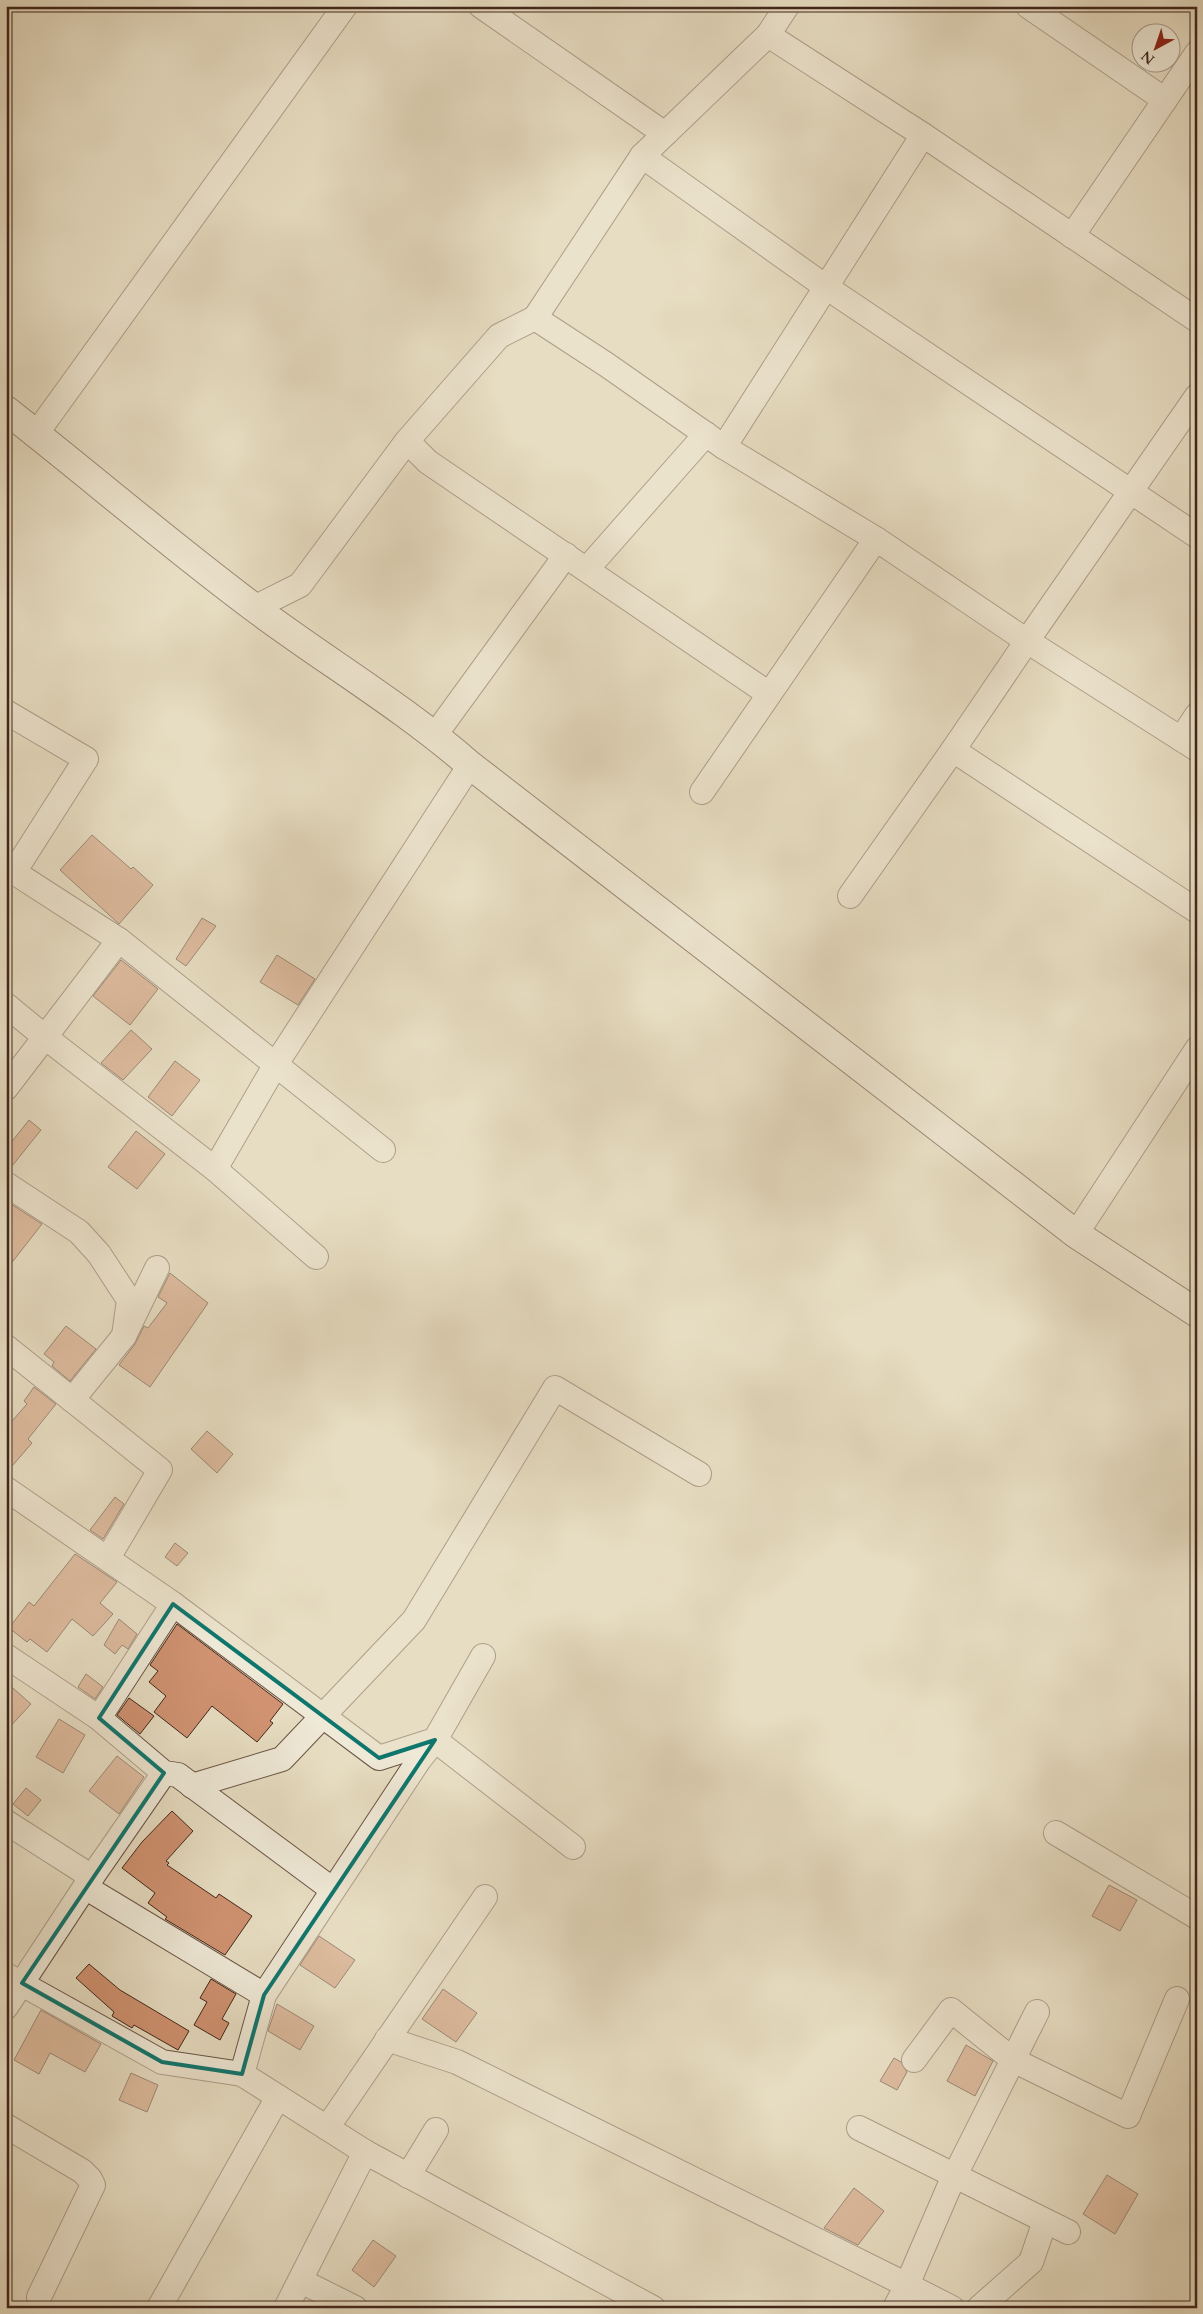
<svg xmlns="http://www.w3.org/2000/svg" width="1203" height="2314" viewBox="0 0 1203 2314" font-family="Cardo,serif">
	<rect width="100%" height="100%" fill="#e7ddc2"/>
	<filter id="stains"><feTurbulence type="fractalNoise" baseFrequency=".004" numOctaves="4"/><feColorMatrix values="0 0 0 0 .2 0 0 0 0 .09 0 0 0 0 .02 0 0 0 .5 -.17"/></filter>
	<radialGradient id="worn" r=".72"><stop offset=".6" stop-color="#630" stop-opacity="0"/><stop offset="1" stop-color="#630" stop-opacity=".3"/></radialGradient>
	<g fill="#d09271" stroke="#41261b">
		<polygon points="92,835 131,869 133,867 153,885 119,924 60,870"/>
		<polygon points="202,918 216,926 186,966 176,959"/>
		<polygon points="277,955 315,979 298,1005 260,982"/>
		<polygon points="121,960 158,989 130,1025 93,996"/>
		<polygon points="131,1030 152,1049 123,1080 101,1063"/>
		<polygon points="175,1061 200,1080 172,1116 148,1097"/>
		<polygon points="29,1120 41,1130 8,1171 6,1170 6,1149"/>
		<polygon points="136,1131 165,1154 137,1189 108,1167"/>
		<polygon points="11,1204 42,1224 6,1270 6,1210"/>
		<polygon points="170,1273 208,1303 150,1387 119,1365 135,1344 144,1326 148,1328 167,1303 158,1297"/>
		<polygon points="66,1326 96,1349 70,1381 52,1366 54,1362 44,1354"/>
		<polygon points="34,1387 56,1404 28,1439 32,1443 6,1473 6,1428 27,1404 24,1401"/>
		<polygon points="207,1431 233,1454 217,1473 191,1449"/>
		<polygon points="115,1497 124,1504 103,1539 90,1530"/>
		<polygon points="175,1543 188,1553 177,1566 165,1557"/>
		<polygon points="75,1554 117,1582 100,1603 113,1614 93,1636 72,1619 47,1652 30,1639 27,1642 9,1628 29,1602 34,1606"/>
		<polygon points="119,1619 137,1634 128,1649 122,1645 115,1654 104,1645"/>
		<polygon points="177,1624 283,1704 270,1721 273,1723 257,1742 212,1706 187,1738 154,1712 166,1696 149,1682 158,1671 150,1665"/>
		<polygon points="86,1674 103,1687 95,1699 78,1687"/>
		<polygon points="6,1682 31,1704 6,1731"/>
		<polygon points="129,1698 154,1716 140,1734 117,1715"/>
		<polygon points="59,1719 85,1735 63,1773 36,1757"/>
		<polygon points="117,1756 144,1777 119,1814 89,1791"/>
		<polygon points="26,1788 41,1800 28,1816 13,1804"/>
		<polygon points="172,1811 193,1831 166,1861 169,1863 167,1865 216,1898 219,1894 252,1916 225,1955 165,1919 167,1917 148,1903 155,1893 122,1868 142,1842"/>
		<polygon points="1109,1885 1137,1900 1120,1931 1092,1916"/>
		<polygon points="319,1936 355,1960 335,1988 300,1965"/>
		<polygon points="89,1964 120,1990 189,2031 178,2050 134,2025 132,2028 112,2016 114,2012 76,1978"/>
		<polygon points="211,1979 236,1994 222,2019 229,2023 220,2040 194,2025 207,2002 200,1998"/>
		<polygon points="443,1989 477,2013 456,2042 422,2019"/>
		<polygon points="277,2004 314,2026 300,2050 268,2031"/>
		<polygon points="41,2010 101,2044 85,2072 50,2053 39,2074 14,2060"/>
		<polygon points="966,2045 993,2061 975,2096 947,2081"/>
		<polygon points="894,2058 901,2062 907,2072 897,2090 880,2081"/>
		<polygon points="131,2073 158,2085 147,2112 119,2100"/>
		<polygon points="1107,2175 1138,2194 1115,2234 1083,2214"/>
		<polygon points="854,2188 884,2211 858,2245 824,2228"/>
		<polygon points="373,2240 396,2256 374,2287 352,2270"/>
	</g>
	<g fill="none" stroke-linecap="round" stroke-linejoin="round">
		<g stroke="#6a5445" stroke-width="26">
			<g id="street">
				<polyline points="481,6 665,134"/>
				<polyline points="1028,6 1165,100"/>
				<polyline points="768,35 923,135 1197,320"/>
				<polyline points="642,156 826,287 1197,536"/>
				<polyline points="1072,236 1197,53"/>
				<polyline points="535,318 642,156 768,35 787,6"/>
				<polyline points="36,434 345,6"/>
				<polyline points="724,447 923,135"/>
				<polyline points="587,569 706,434"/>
				<polyline points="254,608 300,585 407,441"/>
				<polyline points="769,694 428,462 407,441 499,336 535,318 607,365 724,447 876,539 1027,641 1197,396"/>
				<polyline points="6,712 86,759 14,872"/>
				<polyline points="435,735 566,555"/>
				<polyline points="1181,739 1197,715"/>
				<polyline points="953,750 1197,911"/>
				<polyline points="702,792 876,539"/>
				<polyline points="6,867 119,940 383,1150"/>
				<polyline points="850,896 953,750 1027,641 1197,749"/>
				<polyline points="119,940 45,1037 215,1169 316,1257"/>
				<polyline points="6,1005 45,1037 6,1088"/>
				<polyline points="215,1169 276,1064 470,765"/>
				<polyline points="6,1184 79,1232 99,1254 129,1300 124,1336"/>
				<polyline points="1076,1234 1197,1049"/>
				<polyline points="6,1347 160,1470 108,1558"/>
				<polyline points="72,1400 124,1336 157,1268"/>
				<polyline points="6,1489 173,1604 379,1758 435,1740 483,1656"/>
				<polyline points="6,1656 99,1718 164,1773 178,1775 333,1890"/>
				<polyline points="99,1718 173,1604"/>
				<polyline points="192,1786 282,1759 414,1620 555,1388 699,1474"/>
				<polyline points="6,1822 92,1877"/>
				<polyline points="1056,1833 1197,1917"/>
				<polyline points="85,1887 264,1995 242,2074 365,2152"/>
				<polyline points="6,1975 162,2062 242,2074"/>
				<polyline points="264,1995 419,1760 435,1740 573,1847"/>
				<polyline points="6,2007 85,1887 164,1773"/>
				<polyline points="387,2039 457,2062 907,2285 950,2185 1037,2012"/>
				<polyline points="914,2060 951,2010 1013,2060 1128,2116 1177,1999"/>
				<polyline points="6,2126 82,2171 90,2179 93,2185 39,2297"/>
				<polyline points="327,2128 485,1897"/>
				<polyline points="859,2128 1068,2232"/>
				<polyline points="408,2176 436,2130"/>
				<polyline points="301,2281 355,2308"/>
				<polyline points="159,2308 278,2097"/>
				<polyline points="286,2308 365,2152 653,2308"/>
				<polyline points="895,2308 907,2285 952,2308"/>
				<polyline points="979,2308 1031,2262 1045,2221"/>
			</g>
		</g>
		<g stroke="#41261b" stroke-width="30">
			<path id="secondary" d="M 6,410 C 89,475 168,543 252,606 C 324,660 402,706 470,765 L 1076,1234 L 1197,1313"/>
		</g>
		<use href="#street" stroke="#efe9d7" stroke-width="24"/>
		<use href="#secondary" stroke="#efe9d7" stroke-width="28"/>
	</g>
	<path d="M0 0H1203V2314H0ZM 173,1604 L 379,1758 L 435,1740 L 264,1995 L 242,2074 L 162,2062 L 22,1983 L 164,1773 L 99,1718 Z" fill="#e7ddc2" fill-opacity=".55" fill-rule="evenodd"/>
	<path fill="none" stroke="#0f766e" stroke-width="4" stroke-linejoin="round" d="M 173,1604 L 379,1758 L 435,1740 L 264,1995 L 242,2074 L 162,2062 L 22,1983 L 164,1773 L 99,1718 Z"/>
	<rect width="1203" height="2314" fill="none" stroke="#e7ddc2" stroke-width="25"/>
	<rect x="8" y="8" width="1188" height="2299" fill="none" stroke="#41261b" stroke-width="2.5"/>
	<rect x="12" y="12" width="1178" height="2289" fill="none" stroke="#41261b"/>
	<g transform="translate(1156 48) rotate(220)"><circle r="24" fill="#efe9d7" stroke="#a99b8c"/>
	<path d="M0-4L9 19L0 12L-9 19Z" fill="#8f2418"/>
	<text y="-8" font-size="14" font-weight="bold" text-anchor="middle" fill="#41261b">N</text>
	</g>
	<rect width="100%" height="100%" filter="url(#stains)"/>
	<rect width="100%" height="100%" fill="url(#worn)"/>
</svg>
